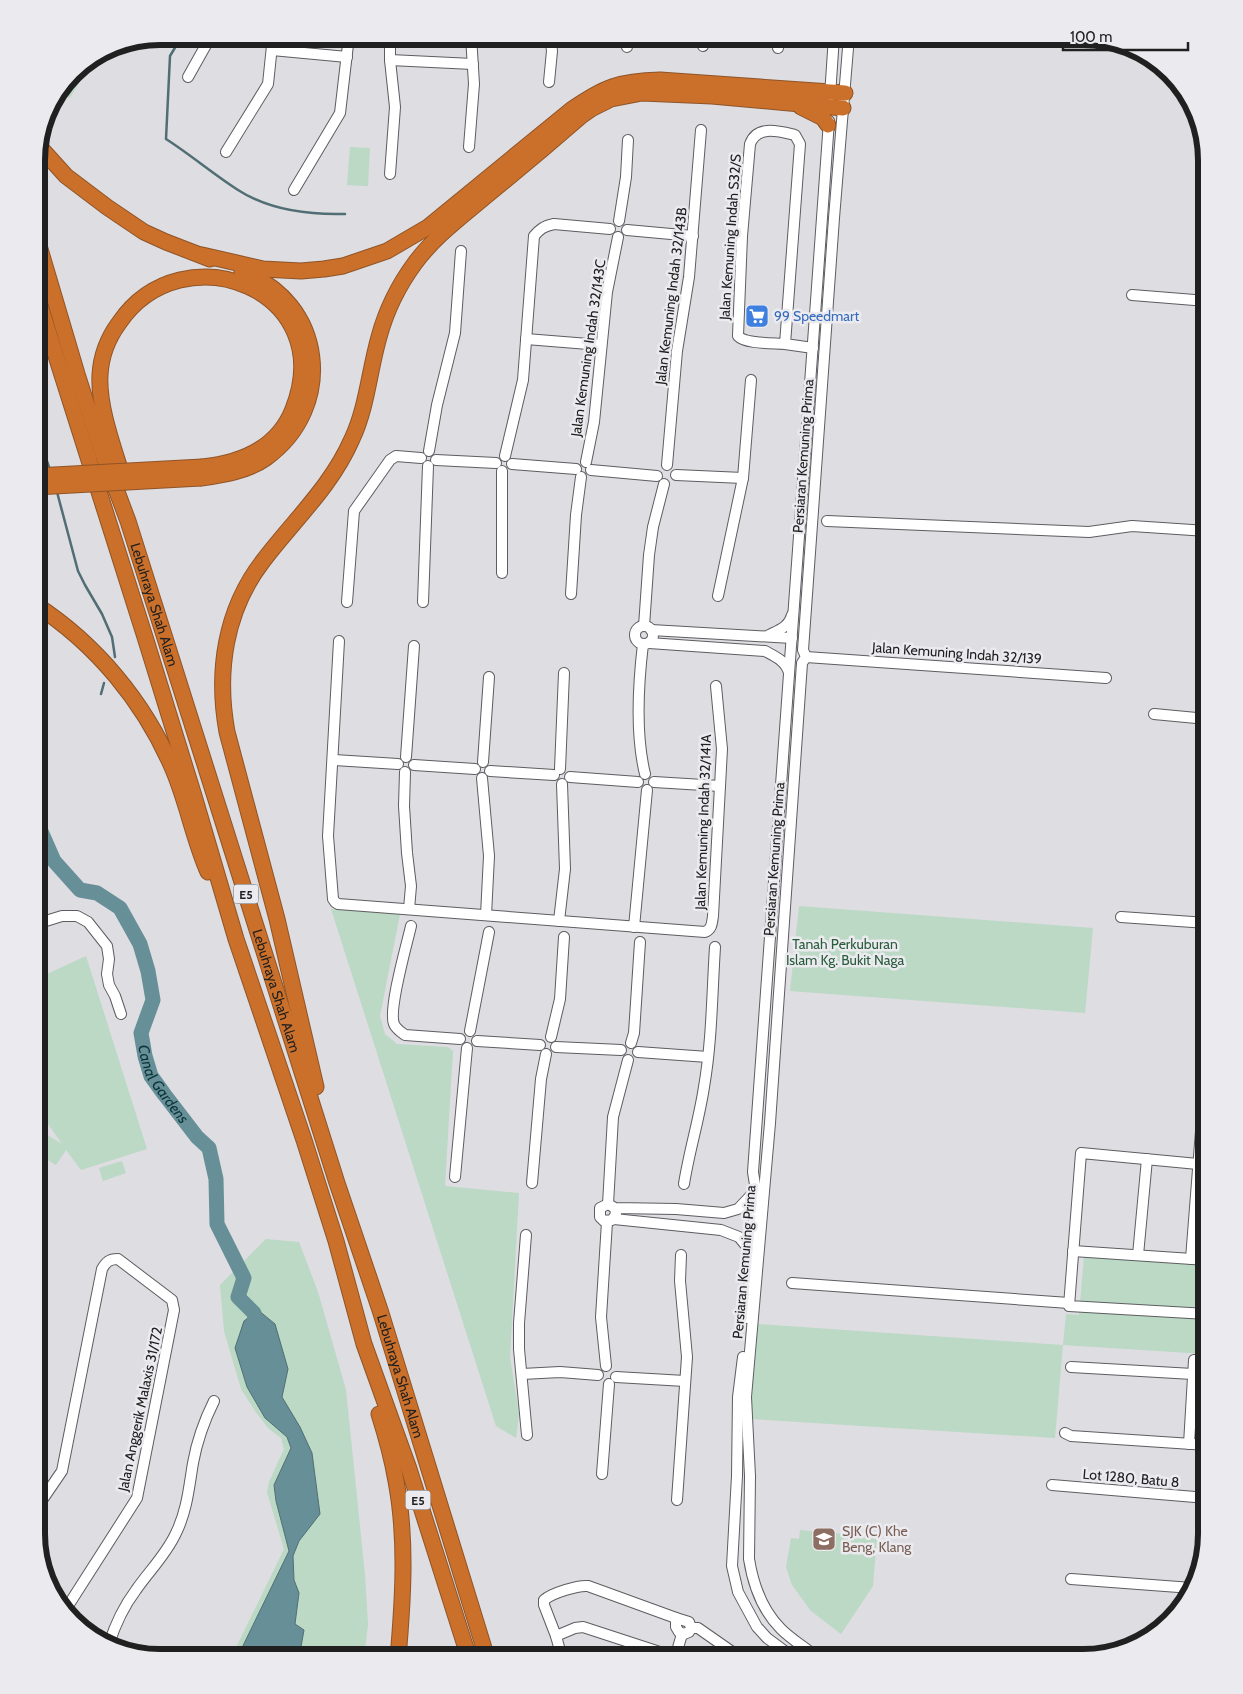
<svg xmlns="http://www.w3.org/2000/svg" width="1243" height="1694" viewBox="0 0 1243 1694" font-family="Cabin,sans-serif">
	<rect width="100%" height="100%" fill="#dddde2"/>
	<g fill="#bbd9c4">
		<polygon points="96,56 69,99 64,86 78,67"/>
		<polygon points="350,147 370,148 368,186 347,185"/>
		<polygon points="799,906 1093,928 1085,1013 790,991"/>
		<polygon points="331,909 400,914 380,1016 385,1034 397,1044 448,1047 453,1051 445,1186 519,1193 510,1357 519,1414 516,1438 496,1426"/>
		<polygon points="86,956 147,1149 81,1170 66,1150 56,1165 36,1153 36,1128 62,1144 36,1107 36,979"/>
		<polygon points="122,1161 126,1173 103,1181 99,1168"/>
		<polygon points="266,1239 299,1242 318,1292 346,1390 365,1575 368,1624 364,1658 299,1658 304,1630 295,1624 299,1594 294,1580 293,1556 299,1541 320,1514 312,1453 299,1427 282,1397 288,1369 235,1348 247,1387 265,1418 287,1437 291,1448 274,1485 276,1501 289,1551 237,1658 231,1658 284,1549 267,1492 269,1482 284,1449 281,1438 268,1428 255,1411 241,1389 224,1331 220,1285"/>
		<polygon points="1084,1256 1207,1266 1205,1354 1063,1345 1055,1438 750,1419 758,1324 1063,1345 1066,1314 1079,1315"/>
		<polygon points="800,1530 877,1537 873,1586 841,1634 811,1611 792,1585 786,1567 791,1538 799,1539"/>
	</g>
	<polygon fill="#668f97" stroke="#516e74" points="258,1310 275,1324 288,1369 282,1397 300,1427 312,1453 320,1514 299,1541 293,1556 294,1580 299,1593 295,1624 304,1630 299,1658 237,1658 289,1551 276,1501 274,1485 291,1448 287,1437 265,1418 247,1387 235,1348 244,1321"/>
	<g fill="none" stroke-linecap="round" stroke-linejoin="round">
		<g stroke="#516e74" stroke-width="2.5">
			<path d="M 182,36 L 170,56 L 166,139 C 191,155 213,174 238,190 C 269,210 309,215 345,214"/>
			<polyline points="36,429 50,470"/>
			<polyline points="57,492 78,571 85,585 102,614 112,637 115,657"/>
			<polyline points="101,694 104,683"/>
		</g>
		<path stroke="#668f97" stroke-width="15" id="s1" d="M 36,820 L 54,861 L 80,890 L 97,893 L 120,908 L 140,944 L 148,971 L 153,1000 L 141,1033 L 145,1056 L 151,1076 L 164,1094 L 197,1137 L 209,1148 L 216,1179 L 217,1224 L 244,1278 L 238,1297 L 254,1313 L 258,1332"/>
		<g stroke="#5d5d61" stroke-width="12">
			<g id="minor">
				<polyline points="703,46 704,36"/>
				<polyline points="627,47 628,36"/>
				<polyline points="778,48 779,36"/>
				<polyline points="272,50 347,57"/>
				<polyline points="390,60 473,64"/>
				<polyline points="188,77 211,36"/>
				<polyline points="549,82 552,51 550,36"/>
				<polyline points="830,96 834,36"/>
				<polyline points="469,147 474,84 471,36"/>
				<polyline points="226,152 268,84 273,36"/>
				<polyline points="390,174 395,107 390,60 390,36"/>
				<polyline points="294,190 340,113 349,36"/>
				<polyline points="619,221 626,177 628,140"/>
				<polyline points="627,230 693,236"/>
				<polyline points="1132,295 1207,301"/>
				<polyline points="526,339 601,345"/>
				<path d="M 785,344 C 774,343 745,344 738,336 L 742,236 L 750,144 C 757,125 778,131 795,135 L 800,144 L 785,344 L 813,348"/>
				<polyline points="429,451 437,405 455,333 461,251"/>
				<path d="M 505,456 L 523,380 L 534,236 C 540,229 544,226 554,224 L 610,229"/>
				<polyline points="436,460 496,463"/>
				<polyline points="586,462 594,422 607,292 618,237"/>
				<polyline points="512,464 576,469"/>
				<polyline points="667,465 677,351 689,277 701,130"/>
				<polyline points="591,470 657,476"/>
				<polyline points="676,475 743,478"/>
				<polyline points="827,521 1089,532 1132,526 1207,531"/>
				<polyline points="502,573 502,471"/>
				<polyline points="571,594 576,515 581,477"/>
				<polyline points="718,596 743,478 751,380"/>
				<polyline points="347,602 354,511 390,460 396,456 421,458"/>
				<polyline points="423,602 428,466"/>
				<circle cx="644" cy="635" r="9"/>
				<polyline points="644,626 649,555 653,527 664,484"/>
				<polyline points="651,630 792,638"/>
				<path d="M 769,635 C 779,630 789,627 792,615"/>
				<path d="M 339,641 L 328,836 L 333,899 L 335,902 L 338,904 L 705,932 C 712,929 712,923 713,916 L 722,749 L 716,686"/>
				<path d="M 649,643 L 765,651 C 776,657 786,661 789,673"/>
				<path d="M 643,644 C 638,686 635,733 645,774"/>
				<polyline points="806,657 1106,678"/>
				<polyline points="1154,714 1207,719"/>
				<polyline points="406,757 414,646"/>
				<polyline points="334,760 398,764"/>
				<polyline points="483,762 489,677"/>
				<polyline points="414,765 475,769"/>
				<polyline points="560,769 564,673"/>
				<polyline points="490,771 554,775"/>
				<polyline points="405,772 404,806 407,853 411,886 409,909"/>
				<polyline points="570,777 638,782"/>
				<polyline points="482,778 489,856 486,915"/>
				<polyline points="654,782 720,786"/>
				<polyline points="1121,917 1207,923"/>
				<polyline points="559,921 565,869 562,784"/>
				<polyline points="36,924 62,916 77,916 88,922 107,946 109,959 107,974 109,985 115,996 121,1014"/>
				<path d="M 411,926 C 407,944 388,1009 394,1024 C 396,1029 401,1032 405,1035 L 460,1039"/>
				<polyline points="634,927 647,790"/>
				<polyline points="470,1031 489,932"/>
				<polyline points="551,1037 560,999 564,937"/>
				<polyline points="477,1041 540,1045"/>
				<polyline points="631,1043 634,1033 640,942"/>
				<polyline points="556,1047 621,1050"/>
				<polyline points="638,1052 708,1057"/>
				<polyline points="1198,1164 1081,1153 1069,1306 1207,1314"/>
				<polyline points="455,1177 467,1048"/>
				<polyline points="532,1183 541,1079 546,1054"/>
				<path d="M 684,1184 C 689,1152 699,1120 704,1087 C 712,1041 712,993 715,947"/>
				<polyline points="608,1204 613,1117 628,1060"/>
				<polyline points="615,1208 616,1214 612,1220 604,1221 600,1217 600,1208 608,1204 615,1208 676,1209 724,1213 738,1209 755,1191"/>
				<polyline points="614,1219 721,1230 739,1237 747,1247 749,1256"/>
				<polyline points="526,1235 519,1323 519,1349 527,1435"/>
				<polyline points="1073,1251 1207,1260"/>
				<polyline points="1138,1255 1147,1159"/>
				<polyline points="1191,1259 1201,1131 1207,1132"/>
				<polyline points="792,1283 1069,1303"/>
				<polyline points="747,1318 756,1191 753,1172 829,121"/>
				<polyline points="743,1357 738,1397 737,1476 732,1566 738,1592 757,1627 767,1638 794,1658"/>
				<polyline points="606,1366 601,1317 607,1222"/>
				<polyline points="1071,1367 1193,1374"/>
				<polyline points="522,1374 560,1372 598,1375"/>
				<polyline points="616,1377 685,1381"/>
				<polyline points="1065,1433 1071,1436 1207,1445"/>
				<polyline points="1189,1444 1194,1360"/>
				<polyline points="602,1474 609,1384"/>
				<polyline points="1052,1485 1207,1498"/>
				<polyline points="677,1500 687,1357 680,1281 681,1255"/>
				<path d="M 36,1509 L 62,1471 L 102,1269 C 106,1262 109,1259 118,1259 L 172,1300 L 174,1310 L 137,1498 L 66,1609"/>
				<polyline points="1071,1579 1192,1588"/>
				<polygon points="676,1618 689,1622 691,1628 689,1632 684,1634 679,1632 676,1627"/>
				<polyline points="691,1628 698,1628 741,1658"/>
				<polyline points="556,1636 575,1628 583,1627 675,1657"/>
				<path d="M 109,1644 C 115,1625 124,1606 136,1590 C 149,1571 166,1555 176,1533 C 187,1511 189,1487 193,1463 C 197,1441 204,1421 214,1401"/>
				<path d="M 562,1658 L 556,1636 L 544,1605 L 544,1600 C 552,1593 578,1585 588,1586 L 676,1618"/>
				<polyline points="675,1658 682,1634"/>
				<path d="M 818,1658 C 806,1648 792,1640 781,1629 C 763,1611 753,1584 749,1559 L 750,1476 L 746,1397 L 770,1123 L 802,663 L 806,657 L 803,650 L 834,218 L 849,36"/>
			</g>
		</g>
		<g stroke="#8f5427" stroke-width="17">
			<g id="highway">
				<polyline points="801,107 823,118 828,125"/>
				<polyline points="38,145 66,176 107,207 144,232 166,242 210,259"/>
				<path id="s2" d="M 37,239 L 77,374 L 102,452 L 128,521 L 337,1183 L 380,1310 L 487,1658"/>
				<path d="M 202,255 L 263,269 L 301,271 L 324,269 L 343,266 L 387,251 L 428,227 L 571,110 C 604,87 619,81 660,80 L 845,93"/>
				<polyline points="37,296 145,637 194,796 236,939 304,1140 336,1241 364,1344 409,1469 469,1658"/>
				<path d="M 201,478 C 223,475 248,471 266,458 C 337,407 325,301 242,272"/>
				<path d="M 124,482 C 115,451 98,408 100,375 C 101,356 108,338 119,323 C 183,229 340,290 293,409 C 278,448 241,463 202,467"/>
				<path d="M 36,605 C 96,644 144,702 172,767 C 187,801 193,838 208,872"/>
				<path d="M 316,1087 L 277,919 L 227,732 C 216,672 225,610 263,561 C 294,520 331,487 352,439 C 367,407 369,372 379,337 C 386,311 398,286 415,263 C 434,237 461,217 486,196 C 518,170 550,143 581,116 L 591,109 L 611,99 L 642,93 L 712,96 L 843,108"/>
				<path d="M 379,1414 C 386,1436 392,1458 396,1481 C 407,1539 403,1600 398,1658"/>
			</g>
		</g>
		<use href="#minor" stroke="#fff" stroke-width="10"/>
		<use href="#highway" stroke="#cb702a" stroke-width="15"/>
		<g stroke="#8f5427" stroke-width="17" stroke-linecap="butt">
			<g id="highway-bridge">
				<polyline points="36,476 202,467"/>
				<polyline points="36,487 201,478"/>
			</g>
		</g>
		<use href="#highway-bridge" stroke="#cb702a" stroke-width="15"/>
	</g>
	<defs>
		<g id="supermarket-square" transform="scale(1.25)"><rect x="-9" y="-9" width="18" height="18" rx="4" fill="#3f7fe0" stroke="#ebebef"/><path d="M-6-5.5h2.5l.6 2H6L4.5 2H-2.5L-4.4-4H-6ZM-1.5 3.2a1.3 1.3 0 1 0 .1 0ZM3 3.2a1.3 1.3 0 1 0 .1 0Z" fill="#fff"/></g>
		<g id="school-square" transform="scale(1.25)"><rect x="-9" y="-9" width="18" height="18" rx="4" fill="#8d6e63" stroke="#ebebef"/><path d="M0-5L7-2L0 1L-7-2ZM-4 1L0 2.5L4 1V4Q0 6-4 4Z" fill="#fff"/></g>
	</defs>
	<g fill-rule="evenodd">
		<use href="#supermarket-square" x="757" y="316"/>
		<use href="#school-square" x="824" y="1539"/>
	</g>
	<g text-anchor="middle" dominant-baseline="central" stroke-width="5" stroke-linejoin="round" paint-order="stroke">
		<g fill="#ebebef" stroke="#5d5d5f" stroke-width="1">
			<rect x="233.5" y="884.5" width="25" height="19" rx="4"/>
			<rect x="405.5" y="1490.5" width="25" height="19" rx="4"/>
		</g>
		<g font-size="12" font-weight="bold" fill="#202021">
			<text x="246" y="894">E5</text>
			<text x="418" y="1500">E5</text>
		</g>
		<g font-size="14" fill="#202021" stroke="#ebebef">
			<text transform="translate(730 237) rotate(-86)">Jalan Kemuning Indah S32/S</text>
			<text transform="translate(671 296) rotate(-83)">Jalan Kemuning Indah 32/143B</text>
			<text transform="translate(588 348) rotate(-82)">Jalan Kemuning Indah 32/143C</text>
			<text transform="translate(803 456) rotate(-86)">Persiaran Kemuning Prima</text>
			<text stroke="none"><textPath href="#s2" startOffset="384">Lebuhraya Shah Alam</textPath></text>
			<text transform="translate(957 653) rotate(4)">Jalan Kemuning Indah 32/139</text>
			<text transform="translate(703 822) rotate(-88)">Jalan Kemuning Indah 32/141A</text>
			<text transform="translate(774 859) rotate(-86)">Persiaran Kemuning Prima</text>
			<text stroke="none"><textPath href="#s2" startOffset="789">Lebuhraya Shah Alam</textPath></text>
			<text transform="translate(744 1262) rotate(-85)">Persiaran Kemuning Prima</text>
			<text stroke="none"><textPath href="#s2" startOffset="1194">Lebuhraya Shah Alam</textPath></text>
			<text transform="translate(140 1409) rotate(-78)">Jalan Anggerik Malaxis 31/172</text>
			<text transform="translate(1131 1478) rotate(5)">Lot 1280, Batu 8</text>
		</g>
		<g font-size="14" fill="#366cbe" stroke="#ebebef" text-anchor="start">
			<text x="774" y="316">99 Speedmart</text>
		</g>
		<g font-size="14" fill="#295c3c" stroke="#ebebef">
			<text x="845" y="944">Tanah Perkuburan<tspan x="845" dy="16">Islam Kg. Bukit Naga</tspan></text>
		</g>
		<g font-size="14" fill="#785e54" stroke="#ebebef" text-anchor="start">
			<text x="842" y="1531">SJK (C) Khe<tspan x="842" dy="16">Beng, Klang</tspan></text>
		</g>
		<g font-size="15" font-style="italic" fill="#0a343a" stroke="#ebebef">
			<text stroke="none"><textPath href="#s1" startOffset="319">Canal Gardens</textPath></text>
		</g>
	</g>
	<path d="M0 0H1243V1694H0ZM160 45H1083A115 115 0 0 1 1198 160V1534A115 115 0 0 1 1083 1649H160A115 115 0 0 1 45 1534V160A115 115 0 0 1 160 45Z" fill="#ebebef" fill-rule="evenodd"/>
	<path fill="none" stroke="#202021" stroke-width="6" d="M160 45H1083A115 115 0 0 1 1198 160V1534A115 115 0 0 1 1083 1649H160A115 115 0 0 1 45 1534V160A115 115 0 0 1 160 45Z"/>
	<path d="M1063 42v8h125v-8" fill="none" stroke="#202021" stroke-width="2.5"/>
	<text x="1070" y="42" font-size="15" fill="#202021" stroke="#ebebef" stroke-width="4" paint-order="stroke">100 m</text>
</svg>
